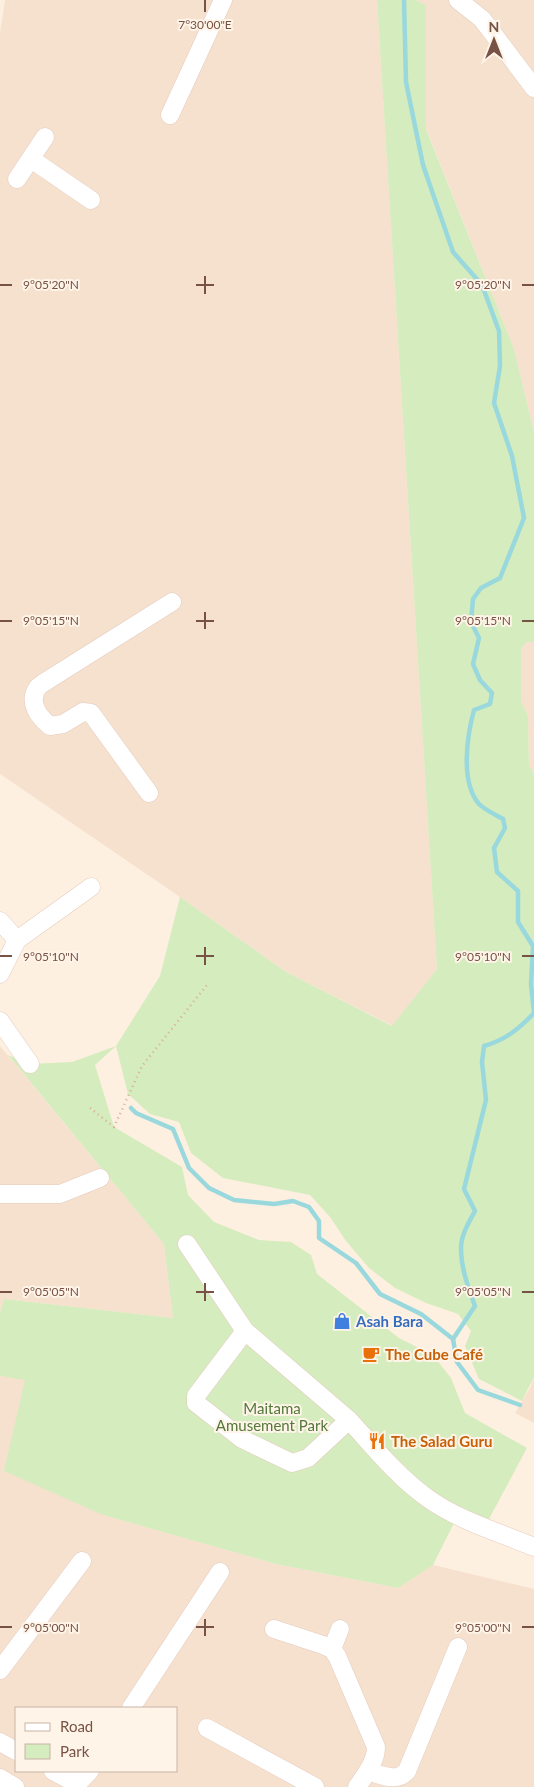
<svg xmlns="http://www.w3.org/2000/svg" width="534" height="1787" viewBox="0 0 534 1787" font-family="Lato,sans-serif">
	<rect width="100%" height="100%" fill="#fef0e0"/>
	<g fill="#f6e0ce" fill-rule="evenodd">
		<polygon points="5,0 377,0 437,969 393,1026 286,972 180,897 0,774 0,33"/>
		<polygon points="416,0 534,0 534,432 514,349 426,128 426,5"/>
		<polygon points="527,642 534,642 534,774 529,765 528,716 521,701 521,648"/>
		<polygon points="0,1046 164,1244 173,1318 4,1299 0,1312"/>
		<path d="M 0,1376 L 25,1379 L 103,1515 L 276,1564 L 398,1588 L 433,1565 L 534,1589 L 534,1787 L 0,1787 ZM 16,1708 L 176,1708 L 176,1771 L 16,1771 Z"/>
		<polygon points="534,1377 534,1423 515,1413 530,1388"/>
	</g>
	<polygon fill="#d5ecbe" points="377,0 416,0 426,5 426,129 514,349 534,432 534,642 527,642 521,648 521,701 528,716 529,765 534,774 534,1377 522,1401 479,1379 465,1346 471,1331 458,1314 426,1303 395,1288 369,1268 346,1241 330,1217 310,1195 223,1178 191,1153 179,1122 150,1114 128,1094 116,1046 95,1065 114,1127 182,1167 188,1195 214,1222 259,1240 291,1242 311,1255 317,1274 399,1338 433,1355 451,1378 465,1413 527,1448 480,1536 454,1523 433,1565 398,1588 276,1564 103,1515 4,1471 25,1380 0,1376 0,1312 4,1299 173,1318 164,1244 8,1055 30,1064 72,1062 116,1046 160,976 180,897 286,972 392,1026 437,969"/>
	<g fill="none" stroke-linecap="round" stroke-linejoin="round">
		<g stroke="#99d8dc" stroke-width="4.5">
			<path d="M 404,0 L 406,82 L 423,165 L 453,252 L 482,285 L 499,331 L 500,366 L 494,403 L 512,456 L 524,518 L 500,578 L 481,588 L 473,599 L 471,622 L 479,638 L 473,664 L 480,680 L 492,693 L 490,704 L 474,710 C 467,736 460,782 479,804 C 485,810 496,815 503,819 L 505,828 L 494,848 L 497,872 L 518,891 L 518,922 L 533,946 L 531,984 L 534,1013 C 519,1029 505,1040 484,1046 L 482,1062 L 486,1100 L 464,1189 L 475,1211 C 469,1222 461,1235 461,1248 C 461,1268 468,1287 475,1306 L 453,1339"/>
			<polyline points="131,1108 136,1113 173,1129 189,1168 209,1188 234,1200 274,1204 293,1201 309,1207 319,1221 319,1238 356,1263 380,1294 421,1314 453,1339 457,1362 478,1390 520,1405"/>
		</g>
		<g stroke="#e5ccbe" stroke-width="19">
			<g id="minor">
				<polyline points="458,0 482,19 534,88"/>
				<polyline points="170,115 223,0"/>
				<polyline points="31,159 91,200"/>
				<polyline points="17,179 45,137"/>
				<path d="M 149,793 L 91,713 L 83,712 L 63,724 L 50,726 C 39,717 27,702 38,687 C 40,685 45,682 48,680 L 172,602"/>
				<polyline points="0,921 17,940"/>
				<polyline points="0,974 17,940 91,887"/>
				<polyline points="0,1021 30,1064"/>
				<polyline points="0,1194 60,1194 100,1178"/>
				<polyline points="187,1244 245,1331 349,1420"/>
				<path d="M 245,1331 L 196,1396 L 196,1403 L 242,1439 L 292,1463 L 308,1458 L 349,1420 C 373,1446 397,1476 426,1497 C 457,1520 498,1532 534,1547"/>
				<path d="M 274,1629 L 323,1645 L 332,1649 L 337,1656 L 376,1747 C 376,1762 365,1775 357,1787"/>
				<polyline points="332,1649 340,1629"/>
				<polyline points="0,1670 82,1561"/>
				<polyline points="131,1708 220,1572"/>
				<polyline points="207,1728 315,1787"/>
				<polyline points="0,1742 16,1751"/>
				<polyline points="53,1771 70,1780 80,1781 90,1771"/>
				<path d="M 368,1771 C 381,1775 397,1783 407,1771 L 458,1647"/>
				<polyline points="0,1778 15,1787"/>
			</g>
		</g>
		<polyline stroke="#daac99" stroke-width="2.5" stroke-dasharray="1 4" stroke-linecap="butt" points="90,1108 114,1127 142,1066 207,985"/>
		<use href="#minor" stroke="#fff" stroke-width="18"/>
	</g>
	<path fill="none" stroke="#775245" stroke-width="2" d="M 205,0 L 205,12M 205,276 L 205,294M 0,285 L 12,285M 196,285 L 214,285M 522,285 L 534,285M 205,612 L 205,629M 0,621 L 12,621M 196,621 L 214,621M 522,621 L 534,621M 205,947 L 205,965M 0,956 L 12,956M 196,956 L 214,956M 522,956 L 534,956M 205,1283 L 205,1301M 0,1292 L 12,1292M 196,1292 L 214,1292M 522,1292 L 534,1292M 205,1619 L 205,1636M 0,1627 L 12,1627M 196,1627 L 214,1627M 522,1627 L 534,1627"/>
	<defs>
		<g id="shop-bare" transform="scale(1.35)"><path d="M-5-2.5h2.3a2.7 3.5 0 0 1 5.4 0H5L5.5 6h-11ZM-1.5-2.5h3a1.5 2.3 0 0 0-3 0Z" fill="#3f7fe0" stroke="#fff4e8" stroke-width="2.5" paint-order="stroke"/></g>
		<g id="cafe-bare" transform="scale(1.35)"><path d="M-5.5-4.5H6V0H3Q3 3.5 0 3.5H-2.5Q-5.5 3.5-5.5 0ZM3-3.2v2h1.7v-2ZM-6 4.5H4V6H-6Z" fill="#e8710a" stroke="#fff4e8" stroke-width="2.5" paint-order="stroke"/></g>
		<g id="restaurant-bare" transform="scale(1.35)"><path d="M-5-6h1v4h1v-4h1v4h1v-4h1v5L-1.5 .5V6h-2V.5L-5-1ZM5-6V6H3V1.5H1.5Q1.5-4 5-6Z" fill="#e8710a" stroke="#fff4e8" stroke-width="2.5" paint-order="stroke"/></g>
	</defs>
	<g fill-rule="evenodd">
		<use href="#shop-bare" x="342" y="1321"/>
		<use href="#cafe-bare" x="371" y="1354"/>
		<use href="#restaurant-bare" x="377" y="1441"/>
	</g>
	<g text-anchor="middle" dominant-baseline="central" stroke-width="4" stroke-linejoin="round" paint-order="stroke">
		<g font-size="15" font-weight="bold" fill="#366cbe" stroke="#fff4e8" text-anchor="start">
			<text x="356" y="1321">Asah Bara</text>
		</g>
		<g font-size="15" font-weight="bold" fill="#c56008" stroke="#fff4e8" text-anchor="start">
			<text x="385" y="1354">The Cube Café</text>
			<text x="391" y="1441">The Salad Guru</text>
		</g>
		<g font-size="15" fill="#52783a" stroke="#fff4e8">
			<text x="272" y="1408">Maitama<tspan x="272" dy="17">Amusement Park</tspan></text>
		</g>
	</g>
	<g font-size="12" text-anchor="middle" fill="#775245" stroke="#fff4e8" stroke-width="4" stroke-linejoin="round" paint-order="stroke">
		<text x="205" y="29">7°30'00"E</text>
		<text x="51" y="289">9°05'20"N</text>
		<text x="483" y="289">9°05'20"N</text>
		<text x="51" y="625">9°05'15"N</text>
		<text x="483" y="625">9°05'15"N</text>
		<text x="51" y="961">9°05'10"N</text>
		<text x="483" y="961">9°05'10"N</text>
		<text x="51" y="1296">9°05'05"N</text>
		<text x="483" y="1296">9°05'05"N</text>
		<text x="51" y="1632">9°05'00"N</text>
		<text x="483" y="1632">9°05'00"N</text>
	</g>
	<rect x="15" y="1707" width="162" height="65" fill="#fff4e8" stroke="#c9b3a7"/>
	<rect x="25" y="1723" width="25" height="8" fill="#ffffff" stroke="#c9b3a7"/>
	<text x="60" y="1732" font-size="15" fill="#775245">Road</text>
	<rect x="25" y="1744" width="25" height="15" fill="#d5ecbe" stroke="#c9b3a7"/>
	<text x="60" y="1757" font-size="15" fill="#775245">Park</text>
	<g transform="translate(494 40)" stroke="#fff4e8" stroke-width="4" paint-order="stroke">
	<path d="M0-4L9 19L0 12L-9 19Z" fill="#775245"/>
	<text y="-8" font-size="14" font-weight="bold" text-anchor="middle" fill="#775245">N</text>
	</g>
</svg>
